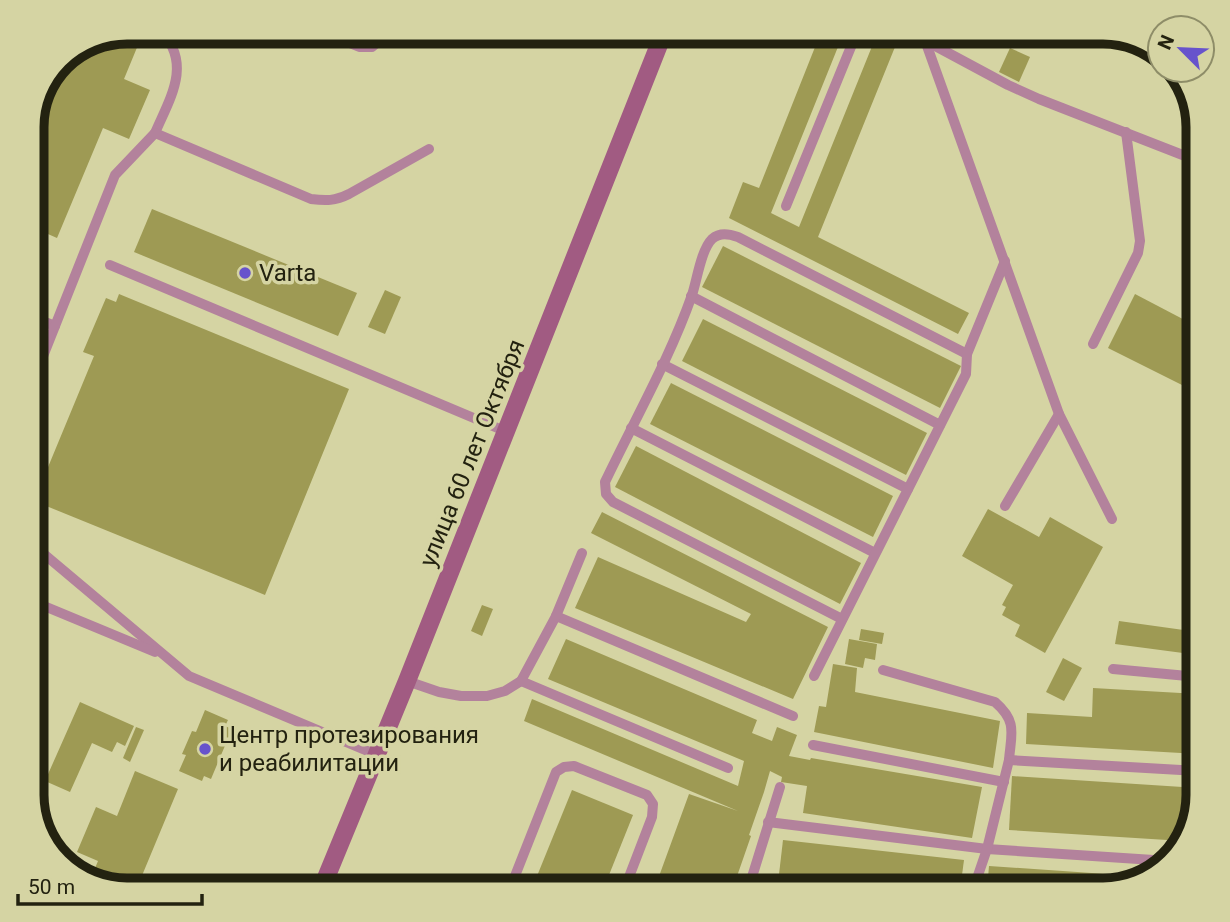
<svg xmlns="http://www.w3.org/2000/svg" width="1230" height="922" viewBox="0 0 1230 922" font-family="Roboto,sans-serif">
	<rect width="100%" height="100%" fill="#d5d4a3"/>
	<g fill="#9e9a54">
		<polygon points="127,31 143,33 124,79 150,90 129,139 103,128 57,238 32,227 32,121 64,56"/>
		<polygon points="821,32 844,32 771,213 799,227 877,34 897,42 818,237 969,313 958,334 729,218 743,182 759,188"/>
		<polygon points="1010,48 1030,57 1019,82 999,72"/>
		<polygon points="152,209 357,293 338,336 134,252"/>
		<polygon points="723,246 961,366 940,408 702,287"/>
		<polygon points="385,290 401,297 385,334 368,327"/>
		<polygon points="119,294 349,389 265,595 34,501 94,356 83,352 106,298 116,302"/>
		<polygon points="1135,294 1198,327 1198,383 1194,391 1108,348"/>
		<polygon points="703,319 927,433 906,475 682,361"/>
		<polygon points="671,383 893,496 873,537 650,424"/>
		<polygon points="636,446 861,563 840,604 615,487"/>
		<polygon points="988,509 1039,537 1050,517 1103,547 1045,653 1015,636 1020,625 1002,615 1006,607 1002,605 1013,585 962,556"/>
		<polygon points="602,512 828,627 793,699 575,608 598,557 746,622 751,614 591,533"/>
		<polygon points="482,605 493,609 482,636 471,631"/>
		<polygon points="32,619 44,624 35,645 32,643"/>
		<polygon points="1119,621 1198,632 1198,655 1115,644"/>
		<polygon points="861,629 884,633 882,644 859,640"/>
		<polygon points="566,639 757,720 752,733 772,741 777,727 797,735 789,756 810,760 811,758 982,787 972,838 803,813 807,786 781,782 782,777 770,771 764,792 749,835 751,836 735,882 730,881 726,890 654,890 689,794 738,811 524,721 532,699 738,786 744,761 548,679"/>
		<polygon points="849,639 877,644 875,660 865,658 863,668 845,664"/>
		<polygon points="1063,658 1082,668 1064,701 1046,692"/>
		<polygon points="833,664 857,668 855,692 1000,721 993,768 814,732 819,706 826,707"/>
		<polygon points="1093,688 1198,694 1198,754 1026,744 1027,713 1092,717"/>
		<polygon points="80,702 134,726 125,746 117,742 112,752 92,743 70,792 45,781"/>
		<polygon points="205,710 228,720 225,726 232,729 211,779 204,776 202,781 179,771 186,755 182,754 192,731 196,732"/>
		<polygon points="136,727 144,730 130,762 123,758"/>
		<polygon points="135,771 178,789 136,890 127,890 91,878 98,861 77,852 96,807 117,816"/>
		<polygon points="1012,776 1198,788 1198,795 1183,841 1009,830"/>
		<polygon points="572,790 633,815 603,890 573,890 537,876"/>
		<polygon points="783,840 964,860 960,890 846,890 778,883"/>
		<polygon points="989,866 1149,877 1145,881 1103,891 987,890"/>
	</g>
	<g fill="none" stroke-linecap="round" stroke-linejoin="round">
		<g stroke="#b3829c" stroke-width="10">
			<polyline points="323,32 360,47 372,47 379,41 385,32"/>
			<polyline points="922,32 1059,414 1112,519"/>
			<polyline points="926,41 1008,85 1039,99 1198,161"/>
			<path d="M 155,133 C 170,98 192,65 162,32"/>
			<polyline points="786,206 857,32"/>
			<polyline points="110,265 507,432"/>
			<polyline points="691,296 940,425"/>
			<polyline points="32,317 55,326"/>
			<polyline points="1093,344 1138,253 1140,241 1126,132"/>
			<polyline points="662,364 908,489"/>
			<path d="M 32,384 L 115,175 L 155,133 L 311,199 C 326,201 335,201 349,194 L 429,149"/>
			<polyline points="631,428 875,553"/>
			<polyline points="1005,506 1059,414"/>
			<polyline points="32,544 189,676 377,755"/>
			<polyline points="32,601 155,652"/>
			<polyline points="556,616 793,716"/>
			<path d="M 842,619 L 613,502 L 606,494 L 605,482 C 634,421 670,358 692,295 C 697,280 701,250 712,239 C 720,232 729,234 738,237 L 967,354"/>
			<polyline points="1113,669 1198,677"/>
			<path d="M 883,670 L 995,702 C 1018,722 1011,734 1009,760"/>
			<polyline points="814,676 966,374 967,354 1005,261"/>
			<polyline points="407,681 439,692 461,696 487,696 505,691 521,681 556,616 582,553"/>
			<polyline points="521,681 728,768"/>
			<polyline points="813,745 1004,782"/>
			<polyline points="768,822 987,849 1169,861"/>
			<polyline points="513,890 513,881 556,772 564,767 574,766 647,795 653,804 652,817 624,890"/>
			<polyline points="752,890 752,877 780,787"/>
			<polyline points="973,890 987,849 1009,760 1198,771"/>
		</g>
		<polyline stroke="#a15b82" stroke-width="18" points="321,890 407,681 664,32"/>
	</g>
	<g fill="#6753cc" stroke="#d5d4a3" stroke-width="2.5">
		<circle cx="245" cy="273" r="7"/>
		<circle cx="205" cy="749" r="7"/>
	</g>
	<g text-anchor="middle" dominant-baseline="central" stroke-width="7" stroke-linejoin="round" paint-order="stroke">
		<g font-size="24" fill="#232210" stroke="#d5d4a3" text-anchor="start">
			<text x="259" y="273">Varta</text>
			<text x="219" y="735">Центр протезирования<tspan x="219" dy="28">и реабилитации</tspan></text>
		</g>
		<g font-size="24" fill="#232210" stroke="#d5d4a3">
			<text transform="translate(472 453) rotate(-68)">улица 60 лет Октября</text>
		</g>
	</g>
	<path d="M0 0H1230V922H0ZM127 44H1103A83 83 0 0 1 1186 127V795A83 83 0 0 1 1103 878H127A83 83 0 0 1 44 795V127A83 83 0 0 1 127 44Z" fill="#d5d4a3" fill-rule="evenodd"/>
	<path fill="none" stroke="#232210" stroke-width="9" d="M127 44H1103A83 83 0 0 1 1186 127V795A83 83 0 0 1 1103 878H127A83 83 0 0 1 44 795V127A83 83 0 0 1 127 44Z"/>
	<g transform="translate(1181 49) rotate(294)"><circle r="33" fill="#d5d4a3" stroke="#8e8d68" stroke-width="2"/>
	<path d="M0-5L12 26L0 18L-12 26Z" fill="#6753cc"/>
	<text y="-10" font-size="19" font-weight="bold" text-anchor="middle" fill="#232210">N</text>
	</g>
	<path d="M18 894v10h184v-10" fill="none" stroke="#232210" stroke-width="3.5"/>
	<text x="28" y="894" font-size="21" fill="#232210" stroke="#d5d4a3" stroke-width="5" paint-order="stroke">50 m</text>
</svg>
